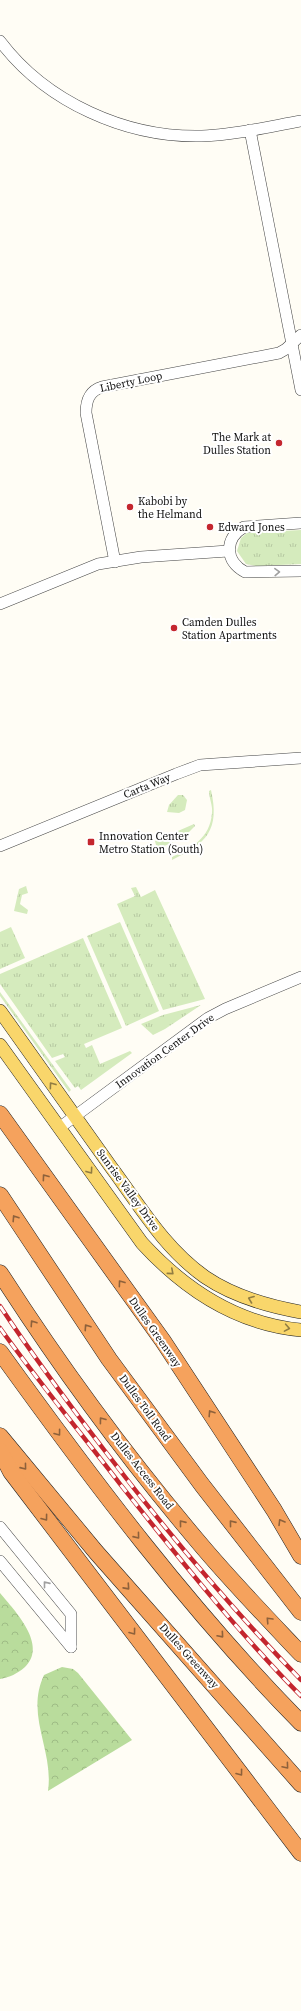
<svg xmlns="http://www.w3.org/2000/svg" width="301" height="2011" viewBox="0 0 301 2011" font-family="'Source Serif 4',serif">
	<defs>
		<pattern id="grass-tufts" width="24" height="20" patternUnits="userSpaceOnUse"><rect width="24" height="20" fill="#d5ebbd"/><path d="M3 7l-1-3M5 7V3M7 7l1-3M15 17l-1-3M17 17v-4M19 17l1-3" fill="none" stroke="#b6c8a1"/></pattern>
		<pattern id="forest-crowns" width="20" height="18" patternUnits="userSpaceOnUse"><rect width="20" height="18" fill="#b9dc9c"/><path d="M2 6a3 3 0 1 1 6 0M12 15a3 3 0 1 1 6 0" fill="none" stroke="#9ebc85"/></pattern>
	</defs>
	<rect width="100%" height="100%" fill="#fffdf5"/>
	<g fill="url(#grass-tufts)">
		<polygon points="301,530 301,564 256,566 246,564 237,551 241,538 247,533"/>
		<path d="M 211,790 C 220,830 207,843 172,860 L 172,857 C 192,848 210,838 212,813 C 213,806 209,798 209,791 Z"/>
		<polygon points="178,795 183,795 187,800 185,810 179,813 167,812 169,805"/>
		<polygon points="194,824 195,826 183,838 157,849 155,841"/>
		<polygon points="26,886 28,893 22,895 20,904 28,910 27,914 14,911 19,889"/>
		<polygon points="136,887 141,897 155,890 205,999 163,1010 117,904 135,896 131,888"/>
		<polygon points="120,922 159,1011 126,1026 87,936"/>
		<polygon points="11,927 25,958 0,969 0,932"/>
		<polygon points="83,938 122,1028 84,1044 86,1048 92,1045 100,1064 130,1051 132,1053 81,1090 78,1086 75,1088 55,1061 65,1057 63,1054 52,1058 0,984 0,974"/>
		<polygon points="0,992 71,1090 69,1092 0,996"/>
		<polygon points="201,1005 165,1029 153,1035 141,1024 163,1015"/>
	</g>
	<g fill="url(#forest-crowns)">
		<path d="M 0,1593 C 15,1611 48,1645 25,1667 C 17,1674 10,1677 0,1679 Z"/>
		<path d="M 62,1667 L 73,1669 L 78,1673 L 132,1740 L 48,1791 C 54,1750 25,1716 44,1675 Z"/>
	</g>
	<g fill="none" stroke-linecap="round" stroke-linejoin="round">
		<g stroke="#444" stroke-width="12">
			<g id="minor">
				<path d="M 0,41 C 46,102 126,138 202,136 C 235,135 268,127 301,121"/>
				<polyline points="250,130 301,390"/>
				<path d="M 301,523 L 244,527 C 224,539 225,561 245,572 L 301,571"/>
				<path d="M 115,562 L 86,413 C 86,401 89,391 102,387 L 279,353 L 286,349 L 301,335"/>
				<polyline points="0,604 98,564 141,557 228,551"/>
				<polyline points="0,846 176,774 200,765 301,758"/>
				<polyline points="59,1128 208,1018 225,1009 301,977"/>
				<polyline points="0,1527 71,1614 71,1647"/>
				<polyline points="0,1561 71,1647"/>
			</g>
		</g>
		<g stroke="#222" stroke-width="14">
			<g id="major">
				<path d="M 0,1011 C 37,1063 74,1115 111,1167 C 140,1206 164,1248 205,1277 C 233,1296 267,1306 301,1312"/>
				<path d="M 0,1045 L 142,1243 C 185,1290 236,1324 301,1330"/>
			</g>
		</g>
		<g stroke="#222" stroke-width="17">
			<g id="highway">
				<polyline points="0,1114 163,1341 274,1510 301,1556"/>
				<polyline points="0,1195 109,1359 202,1485 301,1612"/>
				<path d="M 0,1273 C 61,1368 128,1459 201,1545 C 233,1583 267,1618 301,1654"/>
				<path d="M 0,1352 C 93,1481 189,1609 301,1723"/>
				<polyline points="0,1436 96,1552 301,1784"/>
				<polyline points="0,1451 11,1472 27,1493 301,1853"/>
			</g>
		</g>
		<use href="#minor" stroke="#fff" stroke-width="11"/>
		<use href="#major" stroke="#f9d66b" stroke-width="13"/>
		<use href="#highway" stroke="#f5a25d" stroke-width="16"/>
		<g stroke="#c4262e" stroke-width="4.5">
			<g id="rail">
				<path d="M 0,1306 C 33,1356 68,1403 105,1451 C 166,1531 231,1608 301,1680"/>
				<path d="M 0,1328 C 38,1381 80,1432 120,1484 C 178,1557 236,1630 301,1696"/>
			</g>
		</g>
		<use href="#rail" stroke="#fff" stroke-width="3" stroke-dasharray="9" stroke-linecap="butt"/>
	</g>
	<defs><path id="oneway-chevron" d="M-2-3.5L2.5 0L-2 3.5" fill="none" stroke-width="1.6" stroke-linecap="round" stroke-linejoin="round"/></defs>
	<g stroke="#a0a0a0">
		<use href="#oneway-chevron" transform="translate(277 572) rotate(-2)"/>
		<use href="#oneway-chevron" transform="translate(46 1584) rotate(-129)"/>
	</g>
	<g stroke="#917d42">
		<use href="#oneway-chevron" transform="translate(52 1085) rotate(-126)"/>
		<use href="#oneway-chevron" transform="translate(90 1171) rotate(54)"/>
		<use href="#oneway-chevron" transform="translate(171 1272) rotate(41)"/>
		<use href="#oneway-chevron" transform="translate(251 1299) rotate(-159)"/>
		<use href="#oneway-chevron" transform="translate(287 1328) rotate(10)"/>
	</g>
	<g stroke="#8e613b">
		<use href="#oneway-chevron" transform="translate(45 1177) rotate(-126)"/>
		<use href="#oneway-chevron" transform="translate(15 1218) rotate(-123)"/>
		<use href="#oneway-chevron" transform="translate(121 1283) rotate(-126)"/>
		<use href="#oneway-chevron" transform="translate(33 1323) rotate(-124)"/>
		<use href="#oneway-chevron" transform="translate(87 1327) rotate(-124)"/>
		<use href="#oneway-chevron" transform="translate(211 1413) rotate(-123)"/>
		<use href="#oneway-chevron" transform="translate(102 1420) rotate(-127)"/>
		<use href="#oneway-chevron" transform="translate(58 1433) rotate(53)"/>
		<use href="#oneway-chevron" transform="translate(24 1467) rotate(51)"/>
		<use href="#oneway-chevron" transform="translate(45 1518) rotate(53)"/>
		<use href="#oneway-chevron" transform="translate(281 1522) rotate(-121)"/>
		<use href="#oneway-chevron" transform="translate(182 1523) rotate(-129)"/>
		<use href="#oneway-chevron" transform="translate(232 1523) rotate(-129)"/>
		<use href="#oneway-chevron" transform="translate(137 1536) rotate(51)"/>
		<use href="#oneway-chevron" transform="translate(127 1587) rotate(48)"/>
		<use href="#oneway-chevron" transform="translate(269 1620) rotate(-133)"/>
		<use href="#oneway-chevron" transform="translate(133 1632) rotate(53)"/>
		<use href="#oneway-chevron" transform="translate(221 1635) rotate(49)"/>
		<use href="#oneway-chevron" transform="translate(286 1766) rotate(50)"/>
		<use href="#oneway-chevron" transform="translate(240 1773) rotate(53)"/>
	</g>
	<g fill="#c4262e" stroke="#fff" stroke-width="1.5">
		<circle cx="279" cy="443" r="4"/>
		<circle cx="130" cy="507" r="4"/>
		<circle cx="210" cy="527" r="4"/>
		<circle cx="174" cy="628" r="4"/>
		<rect x="87" y="838" width="8" height="8" rx="2"/>
	</g>
	<g text-anchor="middle" dominant-baseline="central" stroke-width="4" stroke-linejoin="round" paint-order="stroke">
		<g font-size="11" fill="#111" stroke="#fff">
			<text transform="translate(131 382) rotate(-12)">Liberty Loop</text>
			<text transform="translate(147 786) rotate(-22)">Carta Way</text>
			<text transform="translate(165 1051) rotate(-36)">Innovation Center Drive</text>
			<text transform="translate(128 1190) rotate(54)">Sunrise Valley Drive</text>
			<text transform="translate(155 1332) rotate(55)">Dulles Greenway</text>
			<text transform="translate(145 1408) rotate(54)">Dulles Toll Road</text>
			<text transform="translate(142 1471) rotate(52)">Dulles Access Road</text>
			<text transform="translate(189 1656) rotate(48)">Dulles Greenway</text>
		</g>
		<g font-size="11" fill="#111" stroke="#fff" text-anchor="start">
			<text x="271" y="437" text-anchor="end">The Mark at<tspan x="271" dy="13">Dulles Station</tspan></text>
			<text x="138" y="501">Kabobi by<tspan x="138" dy="13">the Helmand</tspan></text>
			<text x="218" y="527">Edward Jones</text>
			<text x="182" y="622">Camden Dulles<tspan x="182" dy="13">Station Apartments</tspan></text>
			<text x="99" y="836">Innovation Center<tspan x="99" dy="13">Metro Station (South)</tspan></text>
		</g>
	</g>
</svg>
